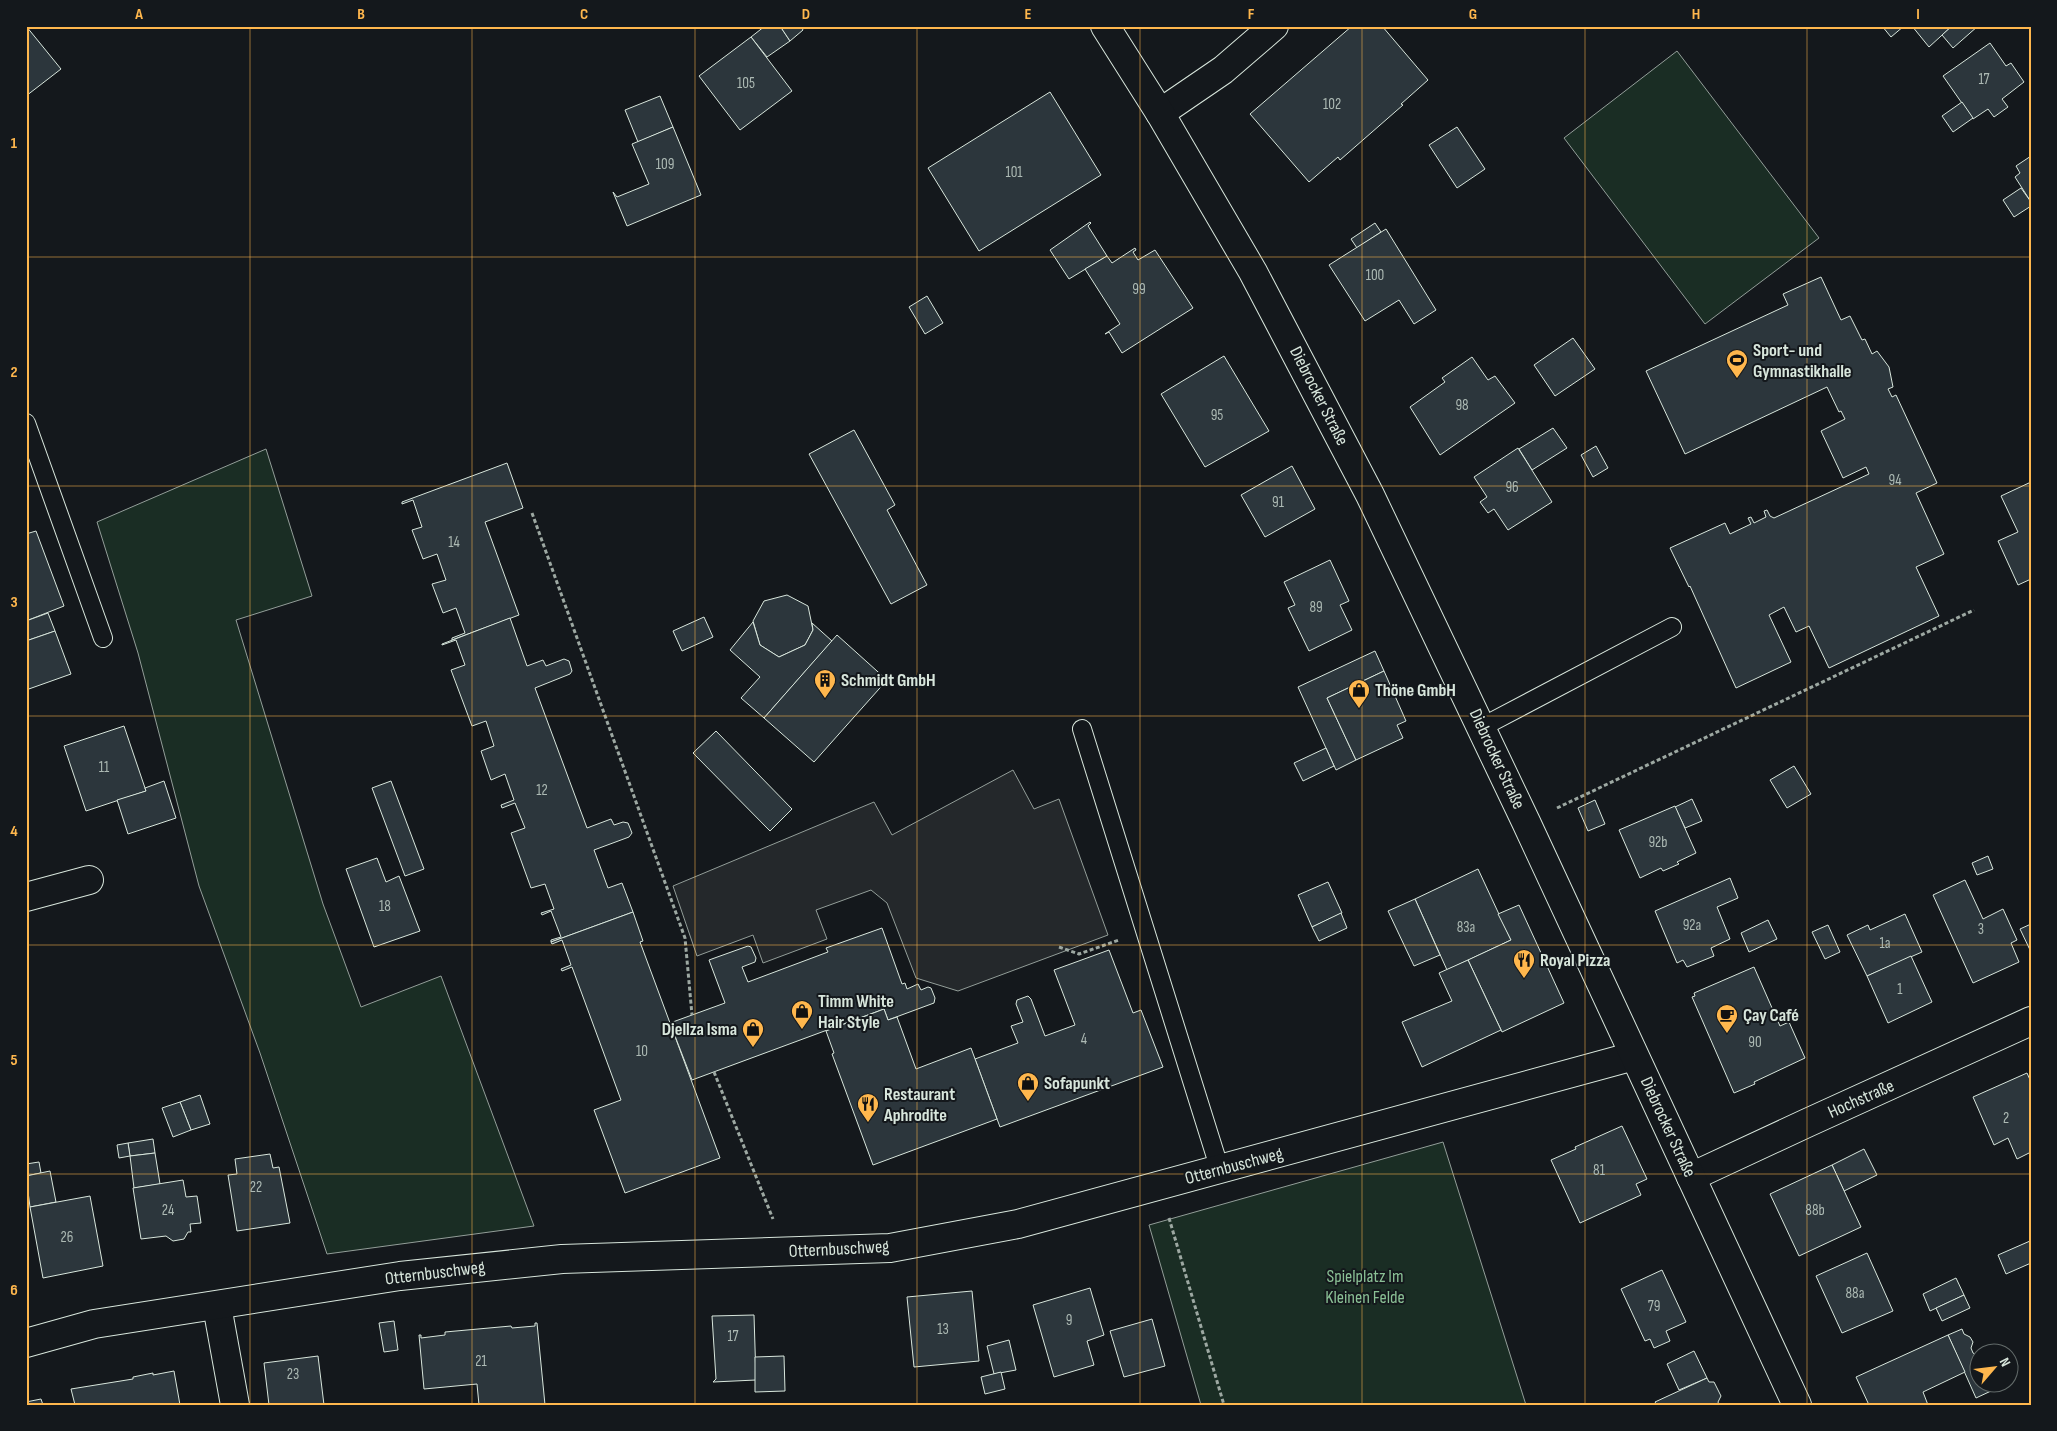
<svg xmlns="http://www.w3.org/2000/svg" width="2057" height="1431" viewBox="0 0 2057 1431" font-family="'Sofia Sans Condensed',sans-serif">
	<rect width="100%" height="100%" fill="#14181c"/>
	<g fill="#1a2d24" stroke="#939e99">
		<polygon points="1677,51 1819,238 1705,324 1564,138"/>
		<polygon points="266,449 312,596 236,620 323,904 361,1007 441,976 534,1226 327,1254 260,1053 199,886 138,653 97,522"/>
		<polygon points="1443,1142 1526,1405 1201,1405 1149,1225"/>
	</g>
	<polygon fill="#24282b" stroke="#939e99" points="1013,770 1034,809 1059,799 1108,935 958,991 916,978 887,903 871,890 816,910 827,939 763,963 753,935 697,956 673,886 874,802 892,835"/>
	<g fill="#2c363c" stroke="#d8e6dc">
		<polygon points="26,26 61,69 26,96"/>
		<polygon points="765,26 780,26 790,41 767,57 751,37"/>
		<polygon points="780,26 801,26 803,30 790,41"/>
		<polygon points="1352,26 1382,26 1428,80 1401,104 1403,105 1340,160 1338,157 1309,182 1250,114"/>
		<polygon points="1882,26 1904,26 1891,37"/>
		<polygon points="1912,26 1952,26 1929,47"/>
		<polygon points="1952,26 1978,26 1953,48 1942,35"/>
		<polygon points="751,37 792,91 740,130 699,76"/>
		<polygon points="1990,43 2006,66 2011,63 2024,82 2002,99 2008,107 1994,117 1988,109 1973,119 1943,76"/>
		<polygon points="1050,92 1101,175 979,251 928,168"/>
		<polygon points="660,96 673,127 638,142 625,110"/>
		<polygon points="1962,102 1973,118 1953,132 1942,116"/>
		<polygon points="673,127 701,195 627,226 613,192 617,197 649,184 632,144"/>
		<polygon points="1457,127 1485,169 1457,188 1429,145"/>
		<polygon points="2031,156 2031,202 2015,177 2020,173 2016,166"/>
		<polygon points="2021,188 2031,202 2031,206 2014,217 2003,200"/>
		<polygon points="1090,222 1091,223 1088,226 1107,256 1069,279 1050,250"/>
		<polygon points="1375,223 1381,232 1357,248 1351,239"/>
		<polygon points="1386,229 1436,310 1414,324 1399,300 1365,321 1329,265"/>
		<polygon points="1135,248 1136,250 1133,252 1138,260 1155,250 1193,308 1122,353 1109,332 1105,334 1120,324 1085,269 1107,256 1112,263"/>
		<polygon points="1821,277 1841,320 1850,316 1862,340 1865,339 1872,354 1877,351 1889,367 1893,387 1888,389 1892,397 1896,395 1937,483 1916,493 1944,554 1916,567 1939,616 1829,668 1809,626 1796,632 1784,607 1769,615 1791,662 1736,688 1690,586 1689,587 1670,548 1725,523 1730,534 1751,524 1748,518 1751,517 1754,523 1766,517 1764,511 1767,510 1770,516 1774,518 1869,474 1866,467 1843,478 1821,431 1845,419 1841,411 1839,412 1827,387 1685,454 1646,371 1788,305 1783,294"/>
		<polygon points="927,296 943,323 925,334 909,307"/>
		<polygon points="1573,338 1595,369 1555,396 1534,365"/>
		<polygon points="1224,356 1269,431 1205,467 1161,394"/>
		<polygon points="1472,357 1488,380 1495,376 1515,403 1440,455 1410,407 1445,382 1442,378"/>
		<polygon points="1553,428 1567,448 1532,470 1519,449"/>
		<polygon points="854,430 895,505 887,510 927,585 891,604 809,454"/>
		<polygon points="1596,446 1608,468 1593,477 1581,455"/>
		<polygon points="1518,448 1552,502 1508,530 1494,509 1488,513 1480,502 1487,497 1474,477"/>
		<polygon points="507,463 523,508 485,522 519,615 452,640 452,638 465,633 456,608 443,613 432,584 446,580 437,554 423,559 412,530 422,527 413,500 402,504 402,502"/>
		<polygon points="1292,466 1315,509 1265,537 1241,495"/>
		<polygon points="2031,482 2031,579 2018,585 1998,541 2018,532 2001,496"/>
		<polygon points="36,531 64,606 26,621 26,534"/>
		<polygon points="1330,560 1349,601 1340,605 1352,630 1309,651 1288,608 1295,605 1284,582"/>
		<polygon points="787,595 808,606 813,630 805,645 779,657 760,645 753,621 764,601"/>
		<polygon points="48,613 55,631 26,641 26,621"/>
		<polygon points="704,617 713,637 682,651 673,631"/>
		<polygon points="510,618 527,666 543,660 546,666 564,659 569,661 572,671 570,674 535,688 587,828 611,819 614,825 623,822 628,823 632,833 629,837 594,850 608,888 622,883 633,912 551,942 551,940 561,937 551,911 542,915 541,913 554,909 545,884 531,888 511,833 525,828 515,803 502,808 501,805 514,800 505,774 491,780 481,751 494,746 486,721 472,726 451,670 465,665 456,640 442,645 442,644"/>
		<polygon points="753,622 760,645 779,657 805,645 813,630 812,623 832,641 764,718 741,698 760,677 730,650"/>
		<polygon points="55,631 71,674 26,690 26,641"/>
		<polygon points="837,635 887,680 814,762 764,718"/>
		<polygon points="1375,651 1384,671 1327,698 1356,760 1336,770 1298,687"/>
		<polygon points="1384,671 1406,721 1397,725 1403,738 1356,760 1327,698"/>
		<polygon points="124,726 146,791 86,811 64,746"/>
		<polygon points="716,731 792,809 770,831 693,753"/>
		<polygon points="1326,748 1334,766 1303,781 1294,763"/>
		<polygon points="1794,766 1811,794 1787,808 1770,780"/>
		<polygon points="164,781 176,818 128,834 117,800 146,791 145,788"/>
		<polygon points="391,781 424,869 405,876 372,788"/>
		<polygon points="1692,799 1702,821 1685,828 1675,807"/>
		<polygon points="1595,800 1605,824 1588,831 1578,808"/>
		<polygon points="1675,806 1696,853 1677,862 1679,864 1663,871 1661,868 1640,878 1619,830"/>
		<polygon points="1988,856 1993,869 1977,875 1972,863"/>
		<polygon points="377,858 386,882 399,876 420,931 374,947 346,869"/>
		<polygon points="1478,869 1511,940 1447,970 1415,899"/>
		<polygon points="1730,878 1738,898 1717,907 1730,939 1711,948 1714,956 1687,967 1683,960 1677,963 1655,911"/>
		<polygon points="1965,880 1983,919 2003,909 2017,940 2011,943 2019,962 1973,983 1933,895"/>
		<polygon points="1328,882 1342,913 1312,927 1298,895"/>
		<polygon points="1415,899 1440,955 1414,966 1388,911"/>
		<polygon points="1519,905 1564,1003 1502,1032 1468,960 1511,940 1498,914"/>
		<polygon points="633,912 643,941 640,942 720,1158 625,1193 594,1110 621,1100 572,967 562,971 561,969 571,965 562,940 552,944 551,942"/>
		<polygon points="1341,913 1347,928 1319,941 1312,927"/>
		<polygon points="1905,914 1922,952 1867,976 1847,935 1868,925 1870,930"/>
		<polygon points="1768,920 1777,939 1749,952 1741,933"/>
		<polygon points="2031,924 2031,952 2020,929"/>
		<polygon points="1828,925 1840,952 1825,959 1812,932"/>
		<polygon points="882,928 902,984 905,983 907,989 918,984 921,990 928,987 931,988 935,998 934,1003 888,1020 884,1009 692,1080 670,1023 725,1003 709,960 748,946 751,947 756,958 755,962 742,967 748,982 828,952 826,948"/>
		<polygon points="1109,950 1133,1013 1141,1010 1163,1067 1000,1127 975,1059 1018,1043 1011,1026 1023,1022 1016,1004 1017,1000 1028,996 1031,999 1045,1036 1075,1025 1054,970"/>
		<polygon points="1911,956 1932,1002 1888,1023 1867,976"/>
		<polygon points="1468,960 1501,1030 1422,1067 1402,1022 1452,1001 1439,973"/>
		<polygon points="1754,967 1780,1026 1789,1022 1805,1058 1754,1082 1755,1084 1734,1093 1692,997 1695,996 1694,993"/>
		<polygon points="884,1009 888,1020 897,1017 916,1069 971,1048 997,1119 873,1165 832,1054 834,1053 826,1031"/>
		<polygon points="2027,1073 2031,1082 2031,1152 2017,1159 2008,1138 1994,1145 1973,1097"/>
		<polygon points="200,1095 210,1124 191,1130 180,1102"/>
		<polygon points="180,1102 191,1130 173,1137 162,1108"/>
		<polygon points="1622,1126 1647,1179 1636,1184 1641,1195 1580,1223 1551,1160 1576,1149 1575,1147"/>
		<polygon points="153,1139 155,1153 130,1156 128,1143"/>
		<polygon points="128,1143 130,1156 119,1158 117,1145"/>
		<polygon points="1864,1149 1877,1175 1844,1191 1832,1165"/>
		<polygon points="155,1153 160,1184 134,1188 130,1156"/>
		<polygon points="270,1154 273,1168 279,1167 290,1223 237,1231 228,1175 237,1174 235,1159"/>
		<polygon points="39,1162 41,1173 26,1176 26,1164"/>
		<polygon points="1832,1165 1861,1227 1799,1256 1770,1194"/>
		<polygon points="50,1171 56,1202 30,1207 26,1176"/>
		<polygon points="183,1180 186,1197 197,1196 201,1223 190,1224 191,1232 188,1232 184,1239 173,1241 166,1236 141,1239 133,1188"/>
		<polygon points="90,1196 103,1266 43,1278 30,1207"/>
		<polygon points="2030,1241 2031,1263 2006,1274 1998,1255"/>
		<polygon points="1867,1253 1893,1311 1842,1333 1816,1276"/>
		<polygon points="1662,1270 1686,1322 1666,1331 1670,1341 1654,1348 1650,1339 1645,1341 1621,1289"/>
		<polygon points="1956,1278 1964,1295 1930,1311 1923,1294"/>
		<polygon points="1090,1288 1104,1335 1087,1341 1094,1365 1054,1377 1033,1305"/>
		<polygon points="972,1291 979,1361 914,1367 907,1297"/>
		<polygon points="1964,1295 1970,1308 1942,1321 1936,1308"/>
		<polygon points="754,1315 756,1380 713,1382 716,1379 712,1316"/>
		<polygon points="1152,1319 1165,1366 1124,1377 1110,1331"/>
		<polygon points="394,1321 398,1350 384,1352 379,1323"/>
		<polygon points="535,1323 537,1323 545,1405 479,1405 477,1384 424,1389 419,1335 421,1335 421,1338 445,1335 445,1332 511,1326 512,1328 535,1326"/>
		<polygon points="1962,1329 1964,1334 1970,1337 1973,1342 1971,1348 1973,1353 1980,1357 1980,1384 1988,1384 1991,1391 1976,1398 1948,1335"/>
		<polygon points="1948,1335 1965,1372 1923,1392 1928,1405 1869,1405 1856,1377"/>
		<polygon points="1009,1340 1016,1370 994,1374 987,1346"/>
		<polygon points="1694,1351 1707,1378 1679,1390 1667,1364"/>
		<polygon points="318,1356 324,1405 269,1405 264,1363"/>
		<polygon points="784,1356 785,1391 755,1392 755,1357"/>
		<polygon points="174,1371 180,1405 75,1405 71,1389 133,1379 133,1377 153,1373 153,1375"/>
		<polygon points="1001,1372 1005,1389 985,1394 981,1377"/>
		<polygon points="1707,1378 1709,1382 1714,1382 1721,1396 1718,1402 1719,1405 1657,1405 1655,1402"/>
		<polygon points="41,1399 43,1405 26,1405 26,1402"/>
	</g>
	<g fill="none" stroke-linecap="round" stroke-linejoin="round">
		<g stroke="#d8e6dc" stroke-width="20">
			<g id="service">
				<polyline points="26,423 103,638"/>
				<polyline points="1482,727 1672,627"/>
				<polyline points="1082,729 1220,1170"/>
			</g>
		</g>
		<g stroke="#d8e6dc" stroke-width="30">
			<g id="minor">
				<polyline points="1160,113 1223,70 1274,26"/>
				<polyline points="26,897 89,880"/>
				<polyline points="1691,1177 1807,1123 2031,1021"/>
				<polyline points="217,1306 235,1405"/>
				<polyline points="26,1343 94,1324 400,1276 562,1259 890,1248 1018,1224 1634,1056"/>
			</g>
		</g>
		<g stroke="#d8e6dc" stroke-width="30">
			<polyline id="secondary" points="1105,26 1160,113 1253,272 1370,495 1526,822 1797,1405"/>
		</g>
		<g stroke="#9da8a2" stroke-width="3" stroke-dasharray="4 2.5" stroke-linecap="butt">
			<polyline points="532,513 685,938 692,1015"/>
			<polyline points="1557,808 1974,610"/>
			<polyline points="1059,947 1079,954 1119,940"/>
			<polyline points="714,1072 773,1219"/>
			<polyline points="1169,1218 1224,1405"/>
		</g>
		<use href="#service" stroke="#14181c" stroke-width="18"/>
		<use href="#minor" stroke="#14181c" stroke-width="28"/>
		<use href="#secondary" stroke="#14181c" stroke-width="28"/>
	</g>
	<path fill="none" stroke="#ffb74d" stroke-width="1" stroke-opacity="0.55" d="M 250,26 L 250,1405M 472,26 L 472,1405M 695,26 L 695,1405M 917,26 L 917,1405M 1140,26 L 1140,1405M 1362,26 L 1362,1405M 1585,26 L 1585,1405M 1807,26 L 1807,1405M 26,257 L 2031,257M 26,486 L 2031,486M 26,716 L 2031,716M 26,945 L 2031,945M 26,1174 L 2031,1174"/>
	<defs>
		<g id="stadium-pin" transform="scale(1.125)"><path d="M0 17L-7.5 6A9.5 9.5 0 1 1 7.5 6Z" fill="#ffb74d" stroke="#14181c"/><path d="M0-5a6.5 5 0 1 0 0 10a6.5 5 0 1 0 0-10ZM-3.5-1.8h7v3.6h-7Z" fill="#111"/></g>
		<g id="building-pin" transform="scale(1.125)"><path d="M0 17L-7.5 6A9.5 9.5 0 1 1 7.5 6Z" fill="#ffb74d" stroke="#14181c"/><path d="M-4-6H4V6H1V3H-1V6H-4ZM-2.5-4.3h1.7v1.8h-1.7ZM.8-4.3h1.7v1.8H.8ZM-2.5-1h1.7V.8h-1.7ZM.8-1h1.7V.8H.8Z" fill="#111"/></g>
		<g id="shop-pin" transform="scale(1.125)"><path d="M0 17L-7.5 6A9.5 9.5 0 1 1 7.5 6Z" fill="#ffb74d" stroke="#14181c"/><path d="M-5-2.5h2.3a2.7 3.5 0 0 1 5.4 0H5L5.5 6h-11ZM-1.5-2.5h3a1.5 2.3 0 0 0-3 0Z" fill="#111"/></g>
		<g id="restaurant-pin" transform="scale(1.125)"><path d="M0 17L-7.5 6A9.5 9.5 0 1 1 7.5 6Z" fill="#ffb74d" stroke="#14181c"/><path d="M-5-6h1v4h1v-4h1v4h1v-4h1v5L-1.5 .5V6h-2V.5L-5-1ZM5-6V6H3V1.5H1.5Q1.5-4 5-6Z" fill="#111"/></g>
		<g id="cafe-pin" transform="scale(1.125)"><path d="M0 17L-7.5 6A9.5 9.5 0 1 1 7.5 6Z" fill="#ffb74d" stroke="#14181c"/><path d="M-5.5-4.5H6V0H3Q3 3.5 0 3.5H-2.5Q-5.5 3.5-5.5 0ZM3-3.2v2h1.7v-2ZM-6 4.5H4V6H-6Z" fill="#111"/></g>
	</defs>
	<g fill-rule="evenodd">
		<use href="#stadium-pin" x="1737" y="360"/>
		<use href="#building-pin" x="825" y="680"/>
		<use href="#shop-pin" x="1359" y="690"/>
		<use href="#restaurant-pin" x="1524" y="960"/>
		<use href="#shop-pin" x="802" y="1011"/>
		<use href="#cafe-pin" x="1727" y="1015"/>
		<use href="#shop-pin" x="753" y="1029"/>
		<use href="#shop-pin" x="1028" y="1083"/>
		<use href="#restaurant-pin" x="868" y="1104"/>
	</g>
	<g text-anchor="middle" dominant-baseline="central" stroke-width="4" stroke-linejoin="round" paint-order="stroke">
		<g font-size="15" fill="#adbab4">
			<text x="1984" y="79">17</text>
			<text x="746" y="83">105</text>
			<text x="1332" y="104">102</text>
			<text x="665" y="164">109</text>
			<text x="1014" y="172">101</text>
			<text x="1375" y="275">100</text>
			<text x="1139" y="289">99</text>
			<text x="1462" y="405">98</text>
			<text x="1217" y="415">95</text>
			<text x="1895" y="480">94</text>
			<text x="1512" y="487">96</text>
			<text x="1278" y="502">91</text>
			<text x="454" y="542">14</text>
			<text x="1316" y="607">89</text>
			<text x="104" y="767">11</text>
			<text x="542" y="790">12</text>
			<text x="1658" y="842">92b</text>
			<text x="385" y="906">18</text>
			<text x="1692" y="925">92a</text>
			<text x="1466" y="927">83a</text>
			<text x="1981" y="929">3</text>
			<text x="1885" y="943">1a</text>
			<text x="1900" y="989">1</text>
			<text x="1084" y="1039">4</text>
			<text x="1755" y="1042">90</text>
			<text x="642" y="1051">10</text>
			<text x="2006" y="1118">2</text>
			<text x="1599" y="1170">81</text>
			<text x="256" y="1187">22</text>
			<text x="168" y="1210">24</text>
			<text x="1815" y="1210">88b</text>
			<text x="67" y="1237">26</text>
			<text x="1855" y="1293">88a</text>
			<text x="1654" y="1306">79</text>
			<text x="1069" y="1320">9</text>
			<text x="943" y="1329">13</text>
			<text x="733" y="1336">17</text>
			<text x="481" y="1361">21</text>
			<text x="293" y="1374">23</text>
		</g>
		<g font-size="18" font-weight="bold" fill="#d8e6dc" stroke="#14181c" text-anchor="start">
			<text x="1753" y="350">Sport- und<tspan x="1753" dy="21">Gymnastikhalle</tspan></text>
			<text x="841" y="680">Schmidt GmbH</text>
			<text x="1375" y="690">Thöne GmbH</text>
			<text x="1540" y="960">Royal Pizza</text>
			<text x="818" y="1001">Timm White<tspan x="818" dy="21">Hair Style</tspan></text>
			<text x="1743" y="1015">Çay Café</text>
			<text x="737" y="1029" text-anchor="end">Djellza Isma</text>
			<text x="1044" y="1083">Sofapunkt</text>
			<text x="884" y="1094">Restaurant<tspan x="884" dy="21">Aphrodite</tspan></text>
		</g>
		<g font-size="18" fill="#d8e6dc" stroke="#14181c">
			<text transform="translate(1319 396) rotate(63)">Diebrocker Straße</text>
			<text transform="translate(1497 759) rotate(65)">Diebrocker Straße</text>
			<text transform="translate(1861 1099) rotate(-24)">Hochstraße</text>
			<text transform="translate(1668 1127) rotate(65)">Diebrocker Straße</text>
			<text transform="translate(1234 1166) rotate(-15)">Otternbuschweg</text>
			<text transform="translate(839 1249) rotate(-3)">Otternbuschweg</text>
			<text transform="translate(435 1273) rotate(-7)">Otternbuschweg</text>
		</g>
		<g font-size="18" fill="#8ac095" stroke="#14181c">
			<text x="1365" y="1276">Spielplatz Im<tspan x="1365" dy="21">Kleinen Felde</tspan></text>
		</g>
	</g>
	<rect width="2057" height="1431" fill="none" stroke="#14181c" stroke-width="55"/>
	<g transform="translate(1994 1368) rotate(62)"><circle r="24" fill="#14181c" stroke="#626a69"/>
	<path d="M0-4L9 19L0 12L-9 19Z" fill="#ffb74d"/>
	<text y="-8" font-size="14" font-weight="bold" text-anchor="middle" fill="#d8e6dc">N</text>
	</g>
	<rect x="28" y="28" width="2002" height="1376" fill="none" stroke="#ffb74d" stroke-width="2"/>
	<g font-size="16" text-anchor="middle" font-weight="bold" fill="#ffb74d">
		<text x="139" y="19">A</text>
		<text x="361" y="19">B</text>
		<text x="584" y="19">C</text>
		<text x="806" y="19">D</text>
		<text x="1028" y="19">E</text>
		<text x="1251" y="19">F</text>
		<text x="1473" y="19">G</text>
		<text x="1696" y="19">H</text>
		<text x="1918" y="19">I</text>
		<text x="14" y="148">1</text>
		<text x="14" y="377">2</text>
		<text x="14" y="607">3</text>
		<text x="14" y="836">4</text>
		<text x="14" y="1065">5</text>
		<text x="14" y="1295">6</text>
	</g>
</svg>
